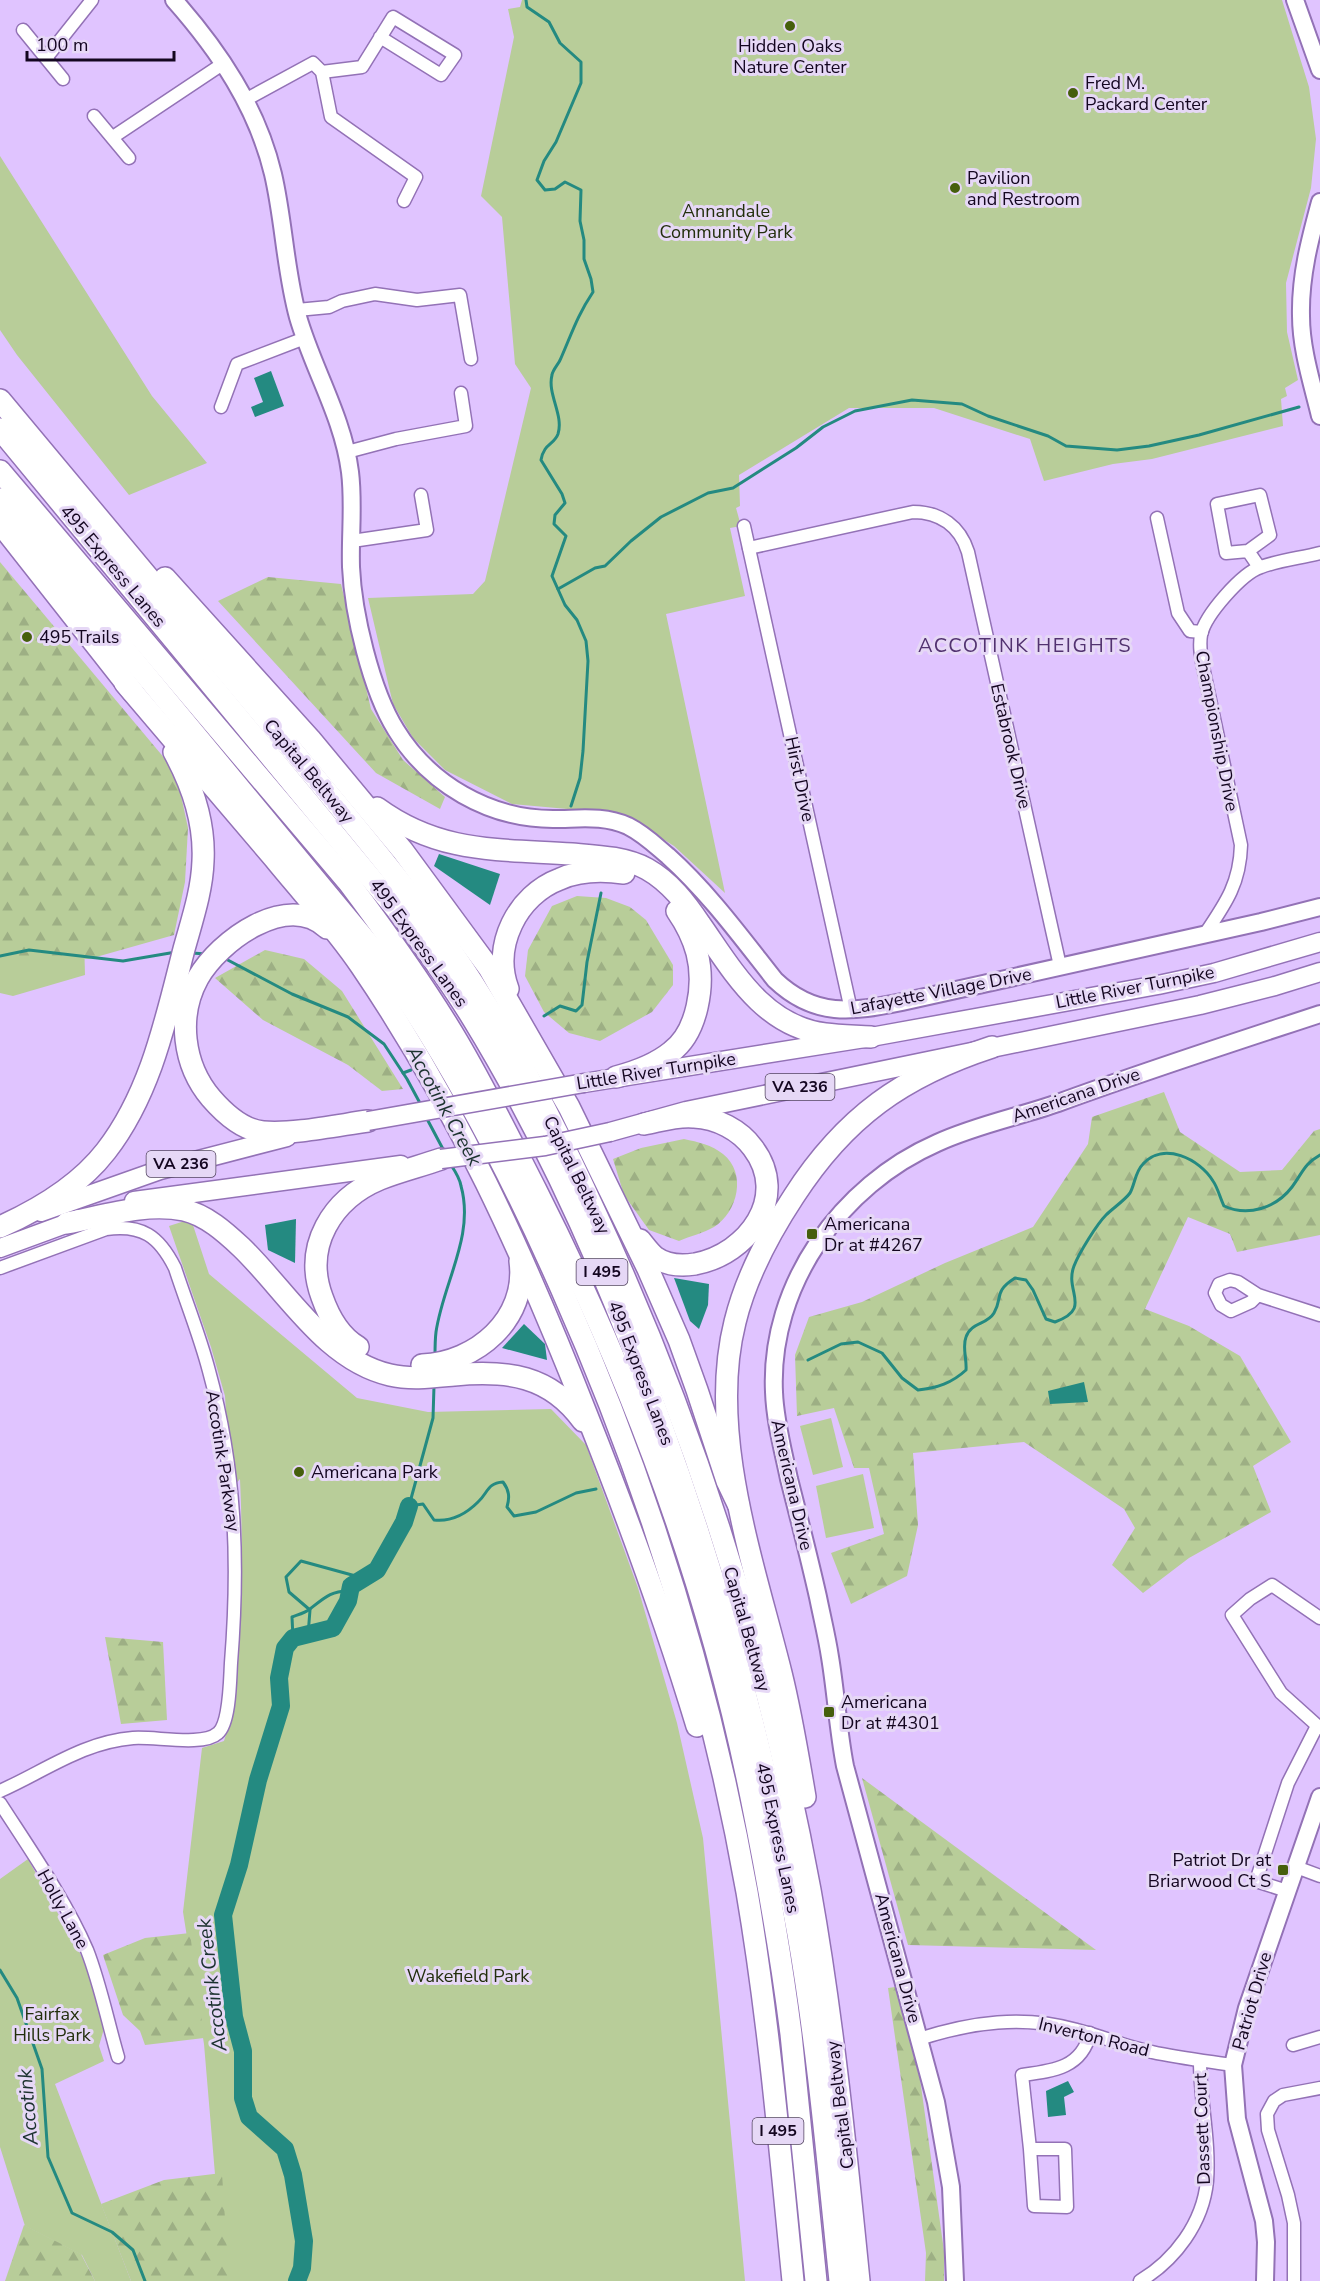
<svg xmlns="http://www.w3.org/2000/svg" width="1320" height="2281" viewBox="0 0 1320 2281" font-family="'Nunito Sans',sans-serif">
	<defs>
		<pattern id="forest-firs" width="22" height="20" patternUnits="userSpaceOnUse" patternTransform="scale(1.5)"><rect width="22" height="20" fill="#b8cd99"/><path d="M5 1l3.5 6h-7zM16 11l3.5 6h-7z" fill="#9daf84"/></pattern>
	</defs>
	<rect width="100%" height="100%" fill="#e0c4ff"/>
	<g fill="#b8cd99">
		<polygon points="522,0 1282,0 1309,87 1316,139 1311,188 1286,283 1287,332 1298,380 1285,388 1287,396 1281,399 1283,426 1152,459 1113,464 1044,481 1030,439 934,408 849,408 739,475 740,506 736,508 741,526 730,528 745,596 666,614 725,893 674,846 623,814 512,804 445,770 413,738 393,704 368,598 473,594 485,581 531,388 515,364 502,217 481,196 514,37 508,9 520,7"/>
		<polygon points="0,156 152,396 207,463 129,495 17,355 0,330"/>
		<polygon points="0,757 81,824 85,975 13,996 0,993"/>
		<path d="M 191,1219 L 209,1274 L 357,1398 L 428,1412 L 551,1409 L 586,1445 L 638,1588 L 677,1723 L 703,1838 L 745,2281 L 224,2281 L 204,2044 L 183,1912 L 202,1748 L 224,1741 C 233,1715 234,1690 236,1664 C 242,1602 243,1541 240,1479 L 231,1489 L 225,1396 L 211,1347 L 169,1226 Z"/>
		<polygon points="831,1418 843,1467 813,1475 800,1426"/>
		<polygon points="863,1474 874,1528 826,1538 816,1486"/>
		<polygon points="28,1859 82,1957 95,1991 105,2025 99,2046 104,2061 55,2084 131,2281 95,2281 82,2255 25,2226 0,2147 0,1879"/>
	</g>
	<g fill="url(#forest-firs)">
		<polygon points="0,562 176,772 188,828 185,882 174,935 89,959 0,956"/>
		<polygon points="268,577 341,584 371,709 403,760 445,797 440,809 376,773 218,601"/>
		<polygon points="577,896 606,898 630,907 646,920 673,965 673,985 652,1012 600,1041 569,1033 544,1012 525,976 528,950 552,906"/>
		<polygon points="265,950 304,959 342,991 403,1089 382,1091 348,1065 263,1020 215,978"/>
		<polygon points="1164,1092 1180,1132 1240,1172 1282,1170 1314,1131 1320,1129 1320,1235 1237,1252 1230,1234 1188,1217 1145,1309 1189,1326 1240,1356 1291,1442 1253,1466 1271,1512 1189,1558 1143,1593 1112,1565 1135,1528 1124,1509 1024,1442 913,1453 918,1525 907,1576 851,1604 831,1553 884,1534 869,1468 854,1468 834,1408 797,1416 795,1355 809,1317 862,1302 945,1263 1033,1227 1088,1144 1092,1117"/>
		<path d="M 684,1139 C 698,1142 712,1145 723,1154 C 747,1173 738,1212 714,1227 C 704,1233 690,1236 679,1241 L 649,1230 L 624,1195 L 613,1159 L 641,1148 Z"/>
		<polygon points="105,1637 163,1642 167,1720 121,1724"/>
		<polygon points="862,1778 1096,1950 908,1945"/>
		<polygon points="190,1933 204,2038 145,2045 140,2031 123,2015 103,1955 145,1938"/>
		<polygon points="895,1987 920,2079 944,2251 944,2281 925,2281 926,2253 888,1988"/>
		<polygon points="222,2173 229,2281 131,2281 101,2204 164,2180"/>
		<polygon points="24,2225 81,2254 95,2281 5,2281"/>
	</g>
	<g fill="#248a81">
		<polygon points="271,371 284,406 255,417 251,407 263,402 254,378"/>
		<polygon points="439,854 500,874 490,905 434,866"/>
		<polygon points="296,1219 295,1263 268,1250 265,1225"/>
		<polygon points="674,1278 709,1284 708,1305 699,1329 690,1321"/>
		<polygon points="524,1324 545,1344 547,1360 502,1348"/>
		<polygon points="1084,1382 1088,1402 1050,1404 1048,1391"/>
		<polygon points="1068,2081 1074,2092 1064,2097 1066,2115 1048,2117 1046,2091"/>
	</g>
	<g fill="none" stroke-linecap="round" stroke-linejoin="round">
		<g stroke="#248a81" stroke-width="3">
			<path d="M 526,0 L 527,7 L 549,22 L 560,43 L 581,62 L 581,83 L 556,142 L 544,161 L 537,180 L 545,190 L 555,189 L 565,182 L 581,190 L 580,221 L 584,240 L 584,259 L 591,279 L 593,292 C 577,316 572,333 561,358 C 559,364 553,369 552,375 C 547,394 564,415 558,434 C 554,445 544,443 541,460 L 562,494 L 565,503 L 555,515 L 554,524 L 566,536 L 552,576 L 565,605 L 577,620 L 586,641 L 588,661 L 583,751 L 580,778 L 571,806"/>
			<polyline points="558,589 595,568 605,566 631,541 661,517 708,493 733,488 796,448 823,427 855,411 912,400 962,404 988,416 1048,436 1066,446 1117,450 1149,446 1199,435 1299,407"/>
			<polyline points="192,953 206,954"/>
			<polyline points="0,956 29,950 123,961 176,952"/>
			<polyline points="224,958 292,994 348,1017 384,1044 407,1079 421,1105"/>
			<polyline points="544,1016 560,1006 576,1011 582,1005 587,962 601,893"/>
			<polyline points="403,1073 411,1070"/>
			<polyline points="426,1117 444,1151"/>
			<path d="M 435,1356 C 435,1348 435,1340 436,1332 C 443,1283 475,1236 461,1186 C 460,1179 455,1171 451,1165"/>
			<path d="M 808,1360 L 841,1344 L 858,1342 L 882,1353 L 902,1378 L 918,1390 C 937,1388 952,1383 966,1370 C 967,1359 962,1347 966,1337 C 971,1322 987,1325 994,1313 C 1003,1298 993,1292 1015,1278 L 1026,1280 L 1033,1290 L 1046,1319 L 1055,1322 C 1093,1308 1064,1292 1074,1266 C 1079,1253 1097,1224 1106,1215 C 1113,1208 1124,1201 1130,1193 C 1135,1184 1135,1172 1143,1164 C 1163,1141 1200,1159 1213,1181 C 1218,1188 1220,1198 1224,1206 C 1248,1217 1276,1208 1292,1187 C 1303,1172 1304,1164 1320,1155"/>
			<path d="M 434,1386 L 433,1418 L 409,1506 L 423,1504 L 434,1520 C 452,1522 466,1514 478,1502 C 488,1493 487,1483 503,1482 C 509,1490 510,1497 507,1507 L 514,1516 L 536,1512 L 576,1493 L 596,1489"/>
			<polyline points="308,1635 310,1610 289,1592 286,1577 301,1561 363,1578"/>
			<path d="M 293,1638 L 292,1617 C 297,1615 305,1613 310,1609 C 324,1598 332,1590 350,1591"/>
			<polyline points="0,1970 17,1998 42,2069 48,2157 72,2213 112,2232 133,2250 145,2281"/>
		</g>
		<polyline stroke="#248a81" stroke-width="18" points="297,2281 302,2268 304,2241 293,2175 285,2149 249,2117 243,2098 243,2051 234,2017 223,1915 239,1865 258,1780 281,1706 279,1678 285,1648 293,1638 333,1628 348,1601 351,1586 377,1570 404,1522 409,1506"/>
		<g stroke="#9372b6" stroke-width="15">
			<g id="street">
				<polyline points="23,30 63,79"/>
				<polyline points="46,58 92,0"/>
				<polyline points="322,72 362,67 393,17 455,55 441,75 380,37"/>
				<polyline points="245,100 313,63 322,72 331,117 416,177 404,201"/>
				<polyline points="94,116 129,158"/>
				<polyline points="113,137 224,63"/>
				<polyline points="297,310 329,307 342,301 375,294 417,300 460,295 471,359"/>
				<polyline points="221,407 237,364 305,338"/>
				<polyline points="347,452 396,439 466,426 461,393"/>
				<polyline points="1157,518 1178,613 1190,631 1202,632"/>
				<polyline points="744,526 851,1010"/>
				<polyline points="352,541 427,530 421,495"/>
				<path d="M 749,548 L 913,512 C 940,512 960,526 968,552 L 1060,966"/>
				<polyline points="1248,551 1270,535 1260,495 1217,504 1226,553 1248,551 1259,567"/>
				<path d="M 1205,934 C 1226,903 1240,883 1241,845 L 1203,667 C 1201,656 1199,646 1201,635 C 1205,615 1242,573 1261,567 C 1280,560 1301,558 1320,553"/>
				<path d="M 0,1268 L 106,1229 C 142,1224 159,1236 175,1268 C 186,1302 200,1336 209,1371 C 236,1469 239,1563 231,1663 C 230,1679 230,1723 218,1733 C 203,1747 154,1736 133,1738 C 83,1742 45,1771 0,1791"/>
				<polyline points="1258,1295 1251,1302 1231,1311 1221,1305 1215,1293 1219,1284 1230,1280 1238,1282 1258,1295 1320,1315"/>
				<polyline points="1320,1618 1272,1585 1250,1599 1232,1615 1281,1693 1320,1728"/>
				<path d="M 0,1803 C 29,1848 66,1901 87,1950 C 100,1983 108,2023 118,2057"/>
				<polyline points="1296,1867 1320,1876"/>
				<polyline points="1287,1891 1256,1881 1288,1783 1317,1726"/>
				<path d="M 919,2039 C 972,2022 1023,2015 1077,2030 C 1102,2036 1126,2047 1152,2052 C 1179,2058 1206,2061 1233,2065"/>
				<polyline points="1293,2045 1320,2037"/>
				<path d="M 1030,2149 L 1065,2149 L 1067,2207 L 1034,2206 L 1030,2149 L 1022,2075 C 1053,2071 1082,2068 1090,2033"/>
				<path d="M 1140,2281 C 1175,2260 1203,2223 1207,2181 C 1210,2141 1200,2100 1200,2061"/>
				<polyline points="1294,2281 1294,2223 1288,2195 1268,2130 1267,2114 1274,2101 1283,2095 1320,2088"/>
			</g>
		</g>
		<g stroke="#9372b6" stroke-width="20">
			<g id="secondary">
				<path d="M 174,0 C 219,51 257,107 273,174 C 284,221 285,270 298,317 C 313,369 343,417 350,472 C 354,503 350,535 351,567 C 353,613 371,690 396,730 C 429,784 489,819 553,819 C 580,819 603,815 628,826 C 644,834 655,845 668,856 C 709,893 741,937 775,980 C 815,1018 852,1012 902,1002 L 1261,922 L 1320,907"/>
				<polyline points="1295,0 1320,70"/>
				<path d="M 1320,202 C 1310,239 1300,276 1301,316 C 1301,349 1312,383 1320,416"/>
				<path d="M 955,2281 L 951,2187 L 936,2102 L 845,1766 C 838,1730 836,1693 830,1657 C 827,1637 822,1617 818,1597 C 809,1557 799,1518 789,1479 C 783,1450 775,1421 774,1392 C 769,1285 841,1185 937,1143 C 976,1125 1018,1117 1058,1103 C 1145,1071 1232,1043 1320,1014"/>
				<polyline points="1265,2281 1266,2242 1264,2221 1237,2119 1233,2065 1247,2008 1320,1797"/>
			</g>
		</g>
		<g stroke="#9372b6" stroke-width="21">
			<g id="primary">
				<polyline points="584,1083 871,1037 1158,985 1214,973 1320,942"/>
				<polyline points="610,1132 686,1111 1200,1005 1275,986 1320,972"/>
				<polyline points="134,1201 401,1165"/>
				<polyline points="41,1212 160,1170 287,1137"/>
				<polyline points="0,1248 79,1219"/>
			</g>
		</g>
		<g stroke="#9372b6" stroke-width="24">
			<g id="highway">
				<path d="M 0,400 C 91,509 182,618 273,727 C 345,814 421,900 481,996 C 525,1065 561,1138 595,1212 C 696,1428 767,1657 810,1890 C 833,2019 846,2151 859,2281"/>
				<path d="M 0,429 L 403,917 C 427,950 451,983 473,1019 C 550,1145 610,1282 660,1421 C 721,1588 767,1759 798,1934 C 818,2049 828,2165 840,2281"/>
				<path d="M 0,471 L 349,883 C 388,935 426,988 459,1044 C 487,1092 511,1141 536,1190 C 633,1382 709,1587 751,1797 C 767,1876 781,1955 791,2034 C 800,2116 807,2199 816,2281"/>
				<path d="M 0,499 L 371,947 C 448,1053 508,1168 561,1288 C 647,1481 710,1684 747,1892 C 769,2021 780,2151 793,2281"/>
				<polyline points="0,523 133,692"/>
				<polyline points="165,578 310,739 403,851 489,968 569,1107 648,1269 679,1340 697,1390 727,1481 738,1504"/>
				<path d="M 125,683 C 175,741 224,800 274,858 C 303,894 335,927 361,966 C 457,1107 524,1255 586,1413 C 627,1516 665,1620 697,1726"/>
				<path d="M 377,808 C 440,854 498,849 572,854 C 596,856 625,857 647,869 C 670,882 686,903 700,924 C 733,971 763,1026 825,1034 C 840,1036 856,1036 871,1037"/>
				<path d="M 327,928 C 287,891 219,941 198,978 C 177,1016 183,1065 211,1098 C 224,1113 243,1130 263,1132 C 291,1135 339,1125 368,1121"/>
				<path d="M 508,989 C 492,946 517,895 560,879 C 580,870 602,870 624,873"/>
				<path d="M 616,1077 C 635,1072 655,1065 671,1052 C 698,1032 705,984 697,953 C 693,938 686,924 677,911"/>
				<path d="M 67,1223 C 104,1216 146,1202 184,1210 C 206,1215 225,1232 241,1247 C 286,1290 325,1360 390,1375 C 411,1380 433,1377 454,1375 C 507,1370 550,1375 583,1421"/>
				<path d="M 0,1227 C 40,1209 79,1186 106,1151 C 151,1093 166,1019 184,949 C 192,920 202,891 203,861 C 205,823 192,785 174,752"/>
				<path d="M 640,1240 C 645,1246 649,1252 655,1257 C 666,1265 682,1266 695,1264 C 748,1254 790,1197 753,1148 C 740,1130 717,1118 694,1117 C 678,1115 660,1121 644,1124"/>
				<path d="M 358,1347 C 339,1336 329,1317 322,1297 C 303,1246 332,1199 380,1179 C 400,1171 421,1166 441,1159"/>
				<path d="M 422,1365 C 476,1363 528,1319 520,1261"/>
				<path d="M 805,1797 C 798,1756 791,1713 781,1673 C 754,1564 707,1433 735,1322 C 746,1277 769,1234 794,1196 C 845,1117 903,1076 992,1047"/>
			</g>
		</g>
		<use href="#street" stroke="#fff" stroke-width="12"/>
		<use href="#secondary" stroke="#fff" stroke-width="16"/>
		<use href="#primary" stroke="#fff" stroke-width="18"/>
		<use href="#highway" stroke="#fff" stroke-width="21"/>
		<g stroke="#9372b6" stroke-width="21" stroke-linecap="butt">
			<g id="primary-bridge">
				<polyline points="368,1121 584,1083"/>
				<polyline points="441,1159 545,1146 610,1132"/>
			</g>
		</g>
		<use href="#primary-bridge" stroke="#fff" stroke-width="18"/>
	</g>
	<g fill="#465f0d" stroke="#e6d8f6" stroke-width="2">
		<circle cx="790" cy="26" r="6"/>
		<circle cx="1073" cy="93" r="6"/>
		<circle cx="955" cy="188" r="6"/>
		<circle cx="27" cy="637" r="6"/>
		<rect x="806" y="1228" width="12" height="12" rx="3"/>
		<circle cx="299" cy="1472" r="6"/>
		<rect x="823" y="1706" width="12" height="12" rx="3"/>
		<rect x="1277" y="1864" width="12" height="12" rx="3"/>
	</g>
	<g text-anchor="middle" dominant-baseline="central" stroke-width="6" stroke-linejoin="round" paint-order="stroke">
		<g fill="#e6d8f6" stroke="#534560" stroke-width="1.5">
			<rect x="765.5" y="1074" width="69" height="26" rx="4.5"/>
			<rect x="146.5" y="1151" width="69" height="26" rx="4.5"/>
			<rect x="576.5" y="1259" width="51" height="26" rx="4.5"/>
			<rect x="752.5" y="2118" width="51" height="26" rx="4.5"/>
		</g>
		<g font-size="16" font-weight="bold" fill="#140620">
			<text x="800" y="1087">VA 236</text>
			<text x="181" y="1164">VA 236</text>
			<text x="602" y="1272">I 495</text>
			<text x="778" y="2131">I 495</text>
		</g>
		<g font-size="18" fill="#140620" stroke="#e6d8f6" text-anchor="start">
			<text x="790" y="46" text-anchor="middle">Hidden Oaks<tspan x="790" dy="21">Nature Center</tspan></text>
			<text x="1085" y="83">Fred M.<tspan x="1085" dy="21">Packard Center</tspan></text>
			<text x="967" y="178">Pavilion<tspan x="967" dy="21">and Restroom</tspan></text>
			<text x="39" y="637">495 Trails</text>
			<text x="824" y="1224">Americana<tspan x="824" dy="21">Dr at #4267</tspan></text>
			<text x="311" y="1472">Americana Park</text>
			<text x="841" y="1702">Americana<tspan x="841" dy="21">Dr at #4301</tspan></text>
			<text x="1271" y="1860" text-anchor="end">Patriot Dr at<tspan x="1271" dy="21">Briarwood Ct S</tspan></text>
		</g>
		<g font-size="18" fill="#222e0c" stroke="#e6d8f6">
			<text x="726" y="211">Annandale<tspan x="726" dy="21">Community Park</tspan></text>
			<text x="468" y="1976">Wakefield Park</text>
			<text x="52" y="2014">Fairfax<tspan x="52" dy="21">Hills Park</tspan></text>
		</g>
		<g font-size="18" fill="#140620" stroke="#e6d8f6">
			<text transform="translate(113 566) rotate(50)">495 Express Lanes</text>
			<text transform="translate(1217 731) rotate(79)">Championship Drive</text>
			<text transform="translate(1011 746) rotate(77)">Estabrook Drive</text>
			<text transform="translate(309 771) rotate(50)">Capital Beltway</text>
			<text transform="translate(800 779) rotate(78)">Hirst Drive</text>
			<text transform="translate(419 943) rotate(54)">495 Express Lanes</text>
			<text transform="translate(1135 987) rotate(-11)">Little River Turnpike</text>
			<text transform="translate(941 991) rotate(-11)">Lafayette Village Drive</text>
			<text transform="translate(656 1071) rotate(-9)">Little River Turnpike</text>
			<text transform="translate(1076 1095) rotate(-19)">Americana Drive</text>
			<text transform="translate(577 1175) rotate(64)">Capital Beltway</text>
			<text transform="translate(641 1373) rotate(69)">495 Express Lanes</text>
			<text transform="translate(223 1461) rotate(81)">Accotink Parkway</text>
			<text transform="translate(792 1485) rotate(77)">Americana Drive</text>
			<text transform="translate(747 1629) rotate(74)">Capital Beltway</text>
			<text transform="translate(778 1838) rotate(78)">495 Express Lanes</text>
			<text transform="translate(63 1909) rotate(61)">Holly Lane</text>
			<text transform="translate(898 1958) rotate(75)">Americana Drive</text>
			<text transform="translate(1252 2001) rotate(-74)">Patriot Drive</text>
			<text transform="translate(1094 2037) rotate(14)">Inverton Road</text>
			<text transform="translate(840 2105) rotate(-97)">Capital Beltway</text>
			<text transform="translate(1202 2129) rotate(-92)">Dassett Court</text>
		</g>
		<g font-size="20" letter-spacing="1.5" fill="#523270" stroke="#e6d8f6">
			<text x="1025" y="645">ACCOTINK HEIGHTS</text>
		</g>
		<g font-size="20" font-style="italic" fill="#1c322f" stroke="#e6d8f6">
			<text transform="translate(444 1106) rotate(61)">Accotink Creek</text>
			<text transform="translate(212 1985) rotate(-97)">Accotink Creek</text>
			<text transform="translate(28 2107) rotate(-95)">Accotink</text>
		</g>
	</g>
	<path d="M27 51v9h147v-9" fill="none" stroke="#140620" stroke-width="3"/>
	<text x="36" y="51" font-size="18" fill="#140620" stroke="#e6d8f6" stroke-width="4.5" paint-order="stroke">100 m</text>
</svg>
